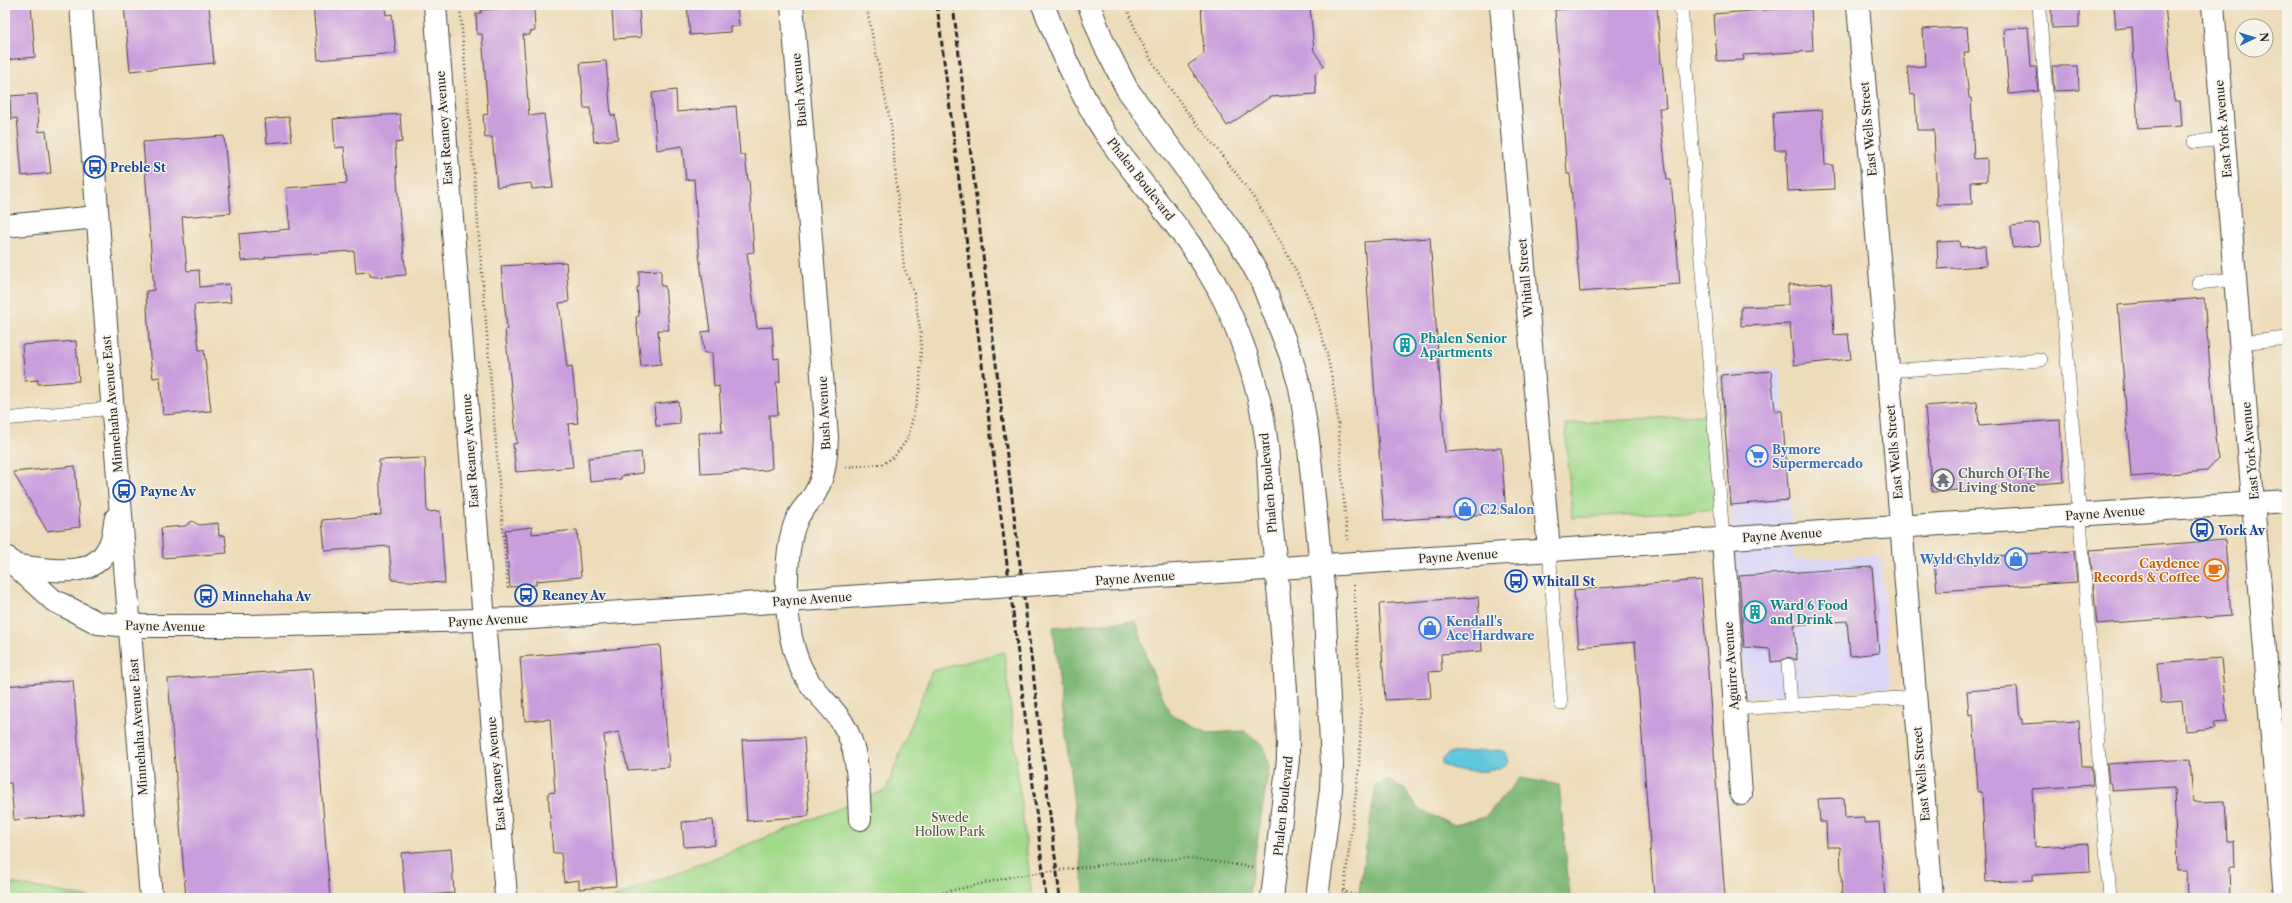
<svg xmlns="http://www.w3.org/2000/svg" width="2292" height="903" viewBox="0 0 2292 903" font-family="'Libre Caslon Text',serif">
	<rect width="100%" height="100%" fill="#f7f3e8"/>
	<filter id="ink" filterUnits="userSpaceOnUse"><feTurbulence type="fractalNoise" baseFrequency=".025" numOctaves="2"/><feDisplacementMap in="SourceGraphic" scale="8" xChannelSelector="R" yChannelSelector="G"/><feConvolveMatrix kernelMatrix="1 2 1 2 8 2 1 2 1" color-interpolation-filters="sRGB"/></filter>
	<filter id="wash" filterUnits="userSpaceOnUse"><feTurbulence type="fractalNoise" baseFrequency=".012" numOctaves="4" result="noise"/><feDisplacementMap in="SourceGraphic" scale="16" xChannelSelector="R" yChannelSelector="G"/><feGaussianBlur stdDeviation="0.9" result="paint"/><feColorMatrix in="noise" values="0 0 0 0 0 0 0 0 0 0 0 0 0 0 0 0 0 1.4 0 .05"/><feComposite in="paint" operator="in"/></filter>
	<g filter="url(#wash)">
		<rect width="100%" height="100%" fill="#eddcb9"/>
		<polygon fill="#dbd6f7" points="1780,368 1794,560 1880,555 1891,687 1745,697 1720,372"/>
		<g fill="#a2da8c" stroke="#66825c">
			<polygon points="1713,414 1721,509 1572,518 1565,424"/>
			<polygon points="1004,652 1032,898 613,898 886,790 932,671"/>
			<polygon points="5,882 92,898 5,898"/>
		</g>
		<g fill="#81ba78" stroke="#567252">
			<polygon points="1136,621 1150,667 1170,714 1208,733 1244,731 1264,747 1269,768 1248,898 1085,898 1053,627"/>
			<polygon points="1520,778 1559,785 1570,898 1358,898 1376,785 1388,780 1404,789 1419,810 1455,825 1485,817"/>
		</g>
		<path fill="#5ec6db" stroke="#447883" d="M 1499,750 L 1506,752 L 1509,762 C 1495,776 1457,773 1442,764 L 1442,758 L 1450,753 Z"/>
		<g id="blocks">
			<g fill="#c99edd">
				<polygon points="8,5 31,5 35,57 5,60 5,7 9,7"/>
				<polygon points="124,5 209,5 214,63 130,71"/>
				<polygon points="313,5 385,5 386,15 392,14 396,53 318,60"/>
				<polygon points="687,5 737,5 739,26 730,26 730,32 690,35"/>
				<polygon points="1201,5 1310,5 1314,51 1324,66 1315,73 1316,94 1270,97 1227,126 1188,65 1204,54"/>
				<polygon points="1607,5 1657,5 1661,63 1662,63 1666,108 1659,108 1667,180 1671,180 1680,284 1580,292 1570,174 1567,174 1555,10"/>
				<polygon points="2051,5 2079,5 2079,27 2052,28"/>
				<polygon points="2114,5 2165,5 2174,101 2180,101 2182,126 2138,129 2132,27 2116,29"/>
				<polygon points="1811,6 1813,51 1743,55 1744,60 1717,61 1714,14"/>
				<polygon points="534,7 535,31 530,32 530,35 523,35 529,116 544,114 553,187 532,189 531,183 497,187 492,137 485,138 483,115 488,114 482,34 477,34 476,13 481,13 481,10"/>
				<polygon points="639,9 641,37 614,39 612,11"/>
				<polygon points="1967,27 1969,52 1964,52 1969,98 1971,98 1974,159 1987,158 1987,181 1971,182 1972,204 1937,205 1934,130 1917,130 1915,94 1910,95 1907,67 1925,66 1923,29"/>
				<polygon points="2028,27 2031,67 2036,67 2038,91 2009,94 2004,29"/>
				<polygon points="606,61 611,115 615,115 618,139 594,142 590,108 584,108 580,63"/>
				<polygon points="2052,66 2078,66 2079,90 2054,91"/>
				<polygon points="676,90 677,112 736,106 740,155 745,155 748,180 749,180 754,252 747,253 757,328 772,327 774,359 779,358 780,382 776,382 778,415 769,415 772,468 767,470 701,474 699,433 722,432 719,386 714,387 712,353 704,353 702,332 710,331 699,255 694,179 686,180 682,146 657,150 652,93"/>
				<polygon points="37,94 39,132 46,131 51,173 22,176 17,118 11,119 10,96"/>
				<polygon points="1822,110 1825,165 1833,165 1834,189 1788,191 1786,150 1775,150 1773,113"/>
				<polygon points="400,114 402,142 395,143 399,209 406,275 376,277 370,276 370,272 356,273 354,251 265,257 265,259 241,261 239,234 290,229 286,188 347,183 344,147 335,148 333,119"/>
				<polygon points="289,117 292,141 267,143 265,119"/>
				<polygon points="224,136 231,213 182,217 187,271 199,270 200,287 229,284 231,302 194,305 199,350 204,350 211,411 163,415 160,377 153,378 150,357 146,291 154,290 143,142"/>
				<polygon points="2039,223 2041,245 2013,248 2011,226"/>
				<polygon points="1430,238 1445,452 1501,448 1506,513 1384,521 1364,242"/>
				<polygon points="1959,241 1960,247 1985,246 1986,266 1938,269 1937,242"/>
				<polygon points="566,262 569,302 559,303 567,367 572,366 578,423 568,424 573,467 516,472 513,444 517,443 505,330 507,329 501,266"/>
				<polygon points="661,270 661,286 665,286 669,330 658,330 661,364 641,366 636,317 639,316 637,287 639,287 639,271"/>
				<polygon points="1831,283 1834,335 1848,334 1851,359 1794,365 1790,324 1741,326 1741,307 1788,305 1788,285"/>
				<polygon points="2204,298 2218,459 2207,471 2131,477 2118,305"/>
				<polygon points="76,341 79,381 38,384 38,380 25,381 22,345"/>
				<polygon points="1771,371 1775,411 1782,411 1789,500 1731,505 1721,375"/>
				<polygon points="678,401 680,424 656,426 654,404"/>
				<polygon points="1977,402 1979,426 2060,420 2064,482 1932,492 1925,406"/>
				<polygon points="641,452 643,473 621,476 621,479 590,482 588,458"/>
				<polygon points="425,458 427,512 440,511 445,583 392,580 389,546 325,551 322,520 381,515 379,460"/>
				<polygon points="75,466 80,527 47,531 13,472"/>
				<polygon points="192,521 199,525 218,523 219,536 225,535 227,553 163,558 161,528 185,526"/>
				<polygon points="532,527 532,534 577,530 581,577 536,581 536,585 510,587 505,530"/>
				<polygon points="2225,540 2231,616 2206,618 2206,616 2097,624 2090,550"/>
				<polygon points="2074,551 2077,582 1937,591 1934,560"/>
				<polygon points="1872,567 1879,653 1850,656 1847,621 1794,625 1797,660 1788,657 1781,661 1771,662 1770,649 1744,647 1739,576"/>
				<polygon points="1701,580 1725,898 1654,898 1635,642 1579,647 1574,590"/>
				<polygon points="1478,597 1482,651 1441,654 1442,671 1429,672 1431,698 1385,700 1379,604"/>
				<polygon points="660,645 669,767 628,770 619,732 604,735 616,886 579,889 579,880 564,882 561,853 553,853 548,793 555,792 550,719 525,721 520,657"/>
				<polygon points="2221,658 2227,722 2214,723 2215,728 2185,731 2182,701 2161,703 2157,663"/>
				<polygon points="312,669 330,898 186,898 168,679"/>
				<polygon points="73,680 84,815 14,820 11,783 5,783 5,686"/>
				<polygon points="2017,687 2020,719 2022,719 2022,724 2079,721 2082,766 2091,766 2093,785 2032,789 2035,847 2089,844 2090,872 2033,875 2033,880 1986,882 1982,792 1978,792 1973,714 1969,715 1967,691"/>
				<polygon points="804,738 809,816 747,821 742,740"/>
				<polygon points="2190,759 2193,802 2225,801 2227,841 2234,841 2235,867 2229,867 2230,898 2188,898 2187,870 2177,870 2174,787 2112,791 2112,783 2109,783 2107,764"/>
				<polygon points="1844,798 1845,818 1864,817 1864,823 1879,822 1885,898 1842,898 1840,847 1827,847 1826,822 1820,822 1818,799"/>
				<polygon points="713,820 715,845 684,847 682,822"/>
				<polygon points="451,849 454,893 405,897 401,853"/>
			</g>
		</g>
	</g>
	<g filter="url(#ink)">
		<use href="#blocks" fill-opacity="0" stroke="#484640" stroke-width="1"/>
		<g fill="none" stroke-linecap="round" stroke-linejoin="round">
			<g stroke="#484640" stroke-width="14">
				<g id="lane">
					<polyline points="1681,5 1723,539"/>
					<polyline points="2039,5 2110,898"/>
					<polyline points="2194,142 2224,139"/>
					<polyline points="2198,283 2235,279"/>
					<polyline points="2240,343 2287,338"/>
					<polyline points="1887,371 2041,360"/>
					<polyline points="5,419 112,408"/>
					<polyline points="1549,550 1561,704"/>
					<polyline points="1788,665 1791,705"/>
					<polyline points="1735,709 1915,697"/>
				</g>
			</g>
			<g stroke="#484640" stroke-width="24">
				<g id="street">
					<polyline points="435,5 506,896"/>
					<path d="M 792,5 L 827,437 C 826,458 825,477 814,495 C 809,503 802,509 798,517 C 784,544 785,608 791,637 C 794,652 800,669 809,682 C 819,697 834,708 843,724 C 860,751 858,788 860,819"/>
					<polyline points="1501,5 1549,550"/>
					<polyline points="1858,5 1932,898"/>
					<polyline points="2213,5 2285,898"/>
					<polyline points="5,226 97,217"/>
					<polyline points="1723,539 1741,794"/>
				</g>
			</g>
			<g stroke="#484640" stroke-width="24">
				<g id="secondary">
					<polyline points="81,5 151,898"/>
					<path d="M 1043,5 C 1063,56 1085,106 1117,150 C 1154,200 1196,244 1224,300 C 1245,344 1261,396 1267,445 C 1270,476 1269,508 1273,539 C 1281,612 1288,686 1288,759"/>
					<polyline points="1089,5 1103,42 1127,89 1239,241 1261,280 1290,354 1300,387 1308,439 1324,596 1332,765"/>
					<polyline points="5,556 53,600 98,623 130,626 248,626 516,619 922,592"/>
					<path d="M 17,566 C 51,569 96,582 111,542 C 114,534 114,525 116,518"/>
					<polyline points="1131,578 2287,501"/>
				</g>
			</g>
			<g stroke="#484640" stroke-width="2.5" stroke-dasharray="1 3" stroke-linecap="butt">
				<polyline points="460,5 508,591"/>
				<path d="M 1126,5 C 1155,92 1226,147 1270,224 C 1296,266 1321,320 1330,369 C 1342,425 1340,484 1348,540"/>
				<polyline points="846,467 883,464 895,456 908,438 920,387 921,335 914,293 904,267 891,125 866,5"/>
				<polyline points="1354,585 1361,711 1359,768"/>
				<polyline points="1342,891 1365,898"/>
				<polyline points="919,898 1015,876 1109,864 1189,858 1252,867"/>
			</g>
			<use href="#lane" stroke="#fff" stroke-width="13"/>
			<use href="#street" stroke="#fff" stroke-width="22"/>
			<use href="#secondary" stroke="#fff" stroke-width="22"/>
			<g stroke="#2b2b2b" stroke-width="3" stroke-dasharray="6 3" stroke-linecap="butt">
				<polyline points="937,5 1015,628 1046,898"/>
				<polyline points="953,5 1060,898"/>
			</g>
			<g stroke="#484640" stroke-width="24" stroke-linecap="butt">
				<g id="secondary-bridge">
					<polyline points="922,592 1131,578"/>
					<polyline points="1272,898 1288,759"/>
					<polyline points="1317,898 1331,789 1332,765"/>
				</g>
			</g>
			<polyline stroke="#484640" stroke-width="2.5" stroke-dasharray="1 3" stroke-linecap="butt" points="1343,898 1359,768"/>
			<use href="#secondary-bridge" stroke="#fff" stroke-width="22"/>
		</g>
	</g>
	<defs>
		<g id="bus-ring" transform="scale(1.15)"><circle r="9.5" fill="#f7f3e8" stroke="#1a4fb4" stroke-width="1.5"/><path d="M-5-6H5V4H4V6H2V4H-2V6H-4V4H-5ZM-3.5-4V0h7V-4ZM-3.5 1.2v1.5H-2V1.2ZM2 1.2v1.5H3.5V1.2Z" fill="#1a4fb4"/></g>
		<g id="building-ring" transform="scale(1.15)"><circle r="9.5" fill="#f7f3e8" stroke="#0f9aa8" stroke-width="1.5"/><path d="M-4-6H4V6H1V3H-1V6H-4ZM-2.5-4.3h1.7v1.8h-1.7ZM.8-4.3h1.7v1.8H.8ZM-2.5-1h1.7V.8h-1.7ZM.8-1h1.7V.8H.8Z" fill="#0f9aa8"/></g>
		<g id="supermarket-ring" transform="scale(1.15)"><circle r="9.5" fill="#f7f3e8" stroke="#3f7fe0" stroke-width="1.5"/><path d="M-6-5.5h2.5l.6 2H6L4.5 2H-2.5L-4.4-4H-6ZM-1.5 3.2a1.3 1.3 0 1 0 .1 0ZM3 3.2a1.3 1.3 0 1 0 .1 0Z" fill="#3f7fe0"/></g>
		<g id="temple-ring" transform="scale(1.15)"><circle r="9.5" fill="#f7f3e8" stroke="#6b7280" stroke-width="1.5"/><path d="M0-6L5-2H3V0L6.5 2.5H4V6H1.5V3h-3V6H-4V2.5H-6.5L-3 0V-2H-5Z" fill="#6b7280"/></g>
		<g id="shop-ring" transform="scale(1.15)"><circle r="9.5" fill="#f7f3e8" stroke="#3f7fe0" stroke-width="1.5"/><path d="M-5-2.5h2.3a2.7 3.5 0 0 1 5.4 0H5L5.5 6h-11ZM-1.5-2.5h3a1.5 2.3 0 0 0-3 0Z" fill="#3f7fe0"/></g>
		<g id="cafe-ring" transform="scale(1.15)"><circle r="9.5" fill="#f7f3e8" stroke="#e8710a" stroke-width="1.5"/><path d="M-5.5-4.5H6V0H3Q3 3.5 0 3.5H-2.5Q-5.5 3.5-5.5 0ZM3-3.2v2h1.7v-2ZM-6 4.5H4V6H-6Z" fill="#e8710a"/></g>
	</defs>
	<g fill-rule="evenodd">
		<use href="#bus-ring" x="95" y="167"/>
		<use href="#building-ring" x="1405" y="345"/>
		<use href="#supermarket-ring" x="1757" y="456"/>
		<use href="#temple-ring" x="1943" y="480"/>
		<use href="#bus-ring" x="124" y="491"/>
		<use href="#shop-ring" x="1465" y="509"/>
		<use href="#bus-ring" x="2202" y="530"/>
		<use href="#shop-ring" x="2016" y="559"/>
		<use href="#cafe-ring" x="2215" y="570"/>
		<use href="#bus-ring" x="1516" y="581"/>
		<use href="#bus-ring" x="526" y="595"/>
		<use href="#bus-ring" x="206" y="596"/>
		<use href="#building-ring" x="1755" y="612"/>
		<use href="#shop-ring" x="1430" y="628"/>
	</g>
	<g text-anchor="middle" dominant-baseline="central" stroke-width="3" stroke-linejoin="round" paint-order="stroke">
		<g font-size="12" fill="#2b2b2b" stroke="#f7f3e8">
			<text transform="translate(799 90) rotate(-95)">Bush Avenue</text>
			<text transform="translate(444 128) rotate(-94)">East Reaney Avenue</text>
			<text transform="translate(1868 129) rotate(-95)">East Wells Street</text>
			<text transform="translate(2223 129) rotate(-95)">East York Avenue</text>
			<text transform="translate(1141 179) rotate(52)">Phalen Boulevard</text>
			<text transform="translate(1525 278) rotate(-95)">Whitall Street</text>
			<text transform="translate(112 404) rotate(-95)">Minnehaha Avenue East</text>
			<text transform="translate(824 413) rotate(-93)">Bush Avenue</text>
			<text transform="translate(470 451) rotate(-94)">East Reaney Avenue</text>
			<text transform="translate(2250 451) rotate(-95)">East York Avenue</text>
			<text transform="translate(1894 452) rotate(-95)">East Wells Street</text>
			<text transform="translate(1268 483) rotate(-95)">Phalen Boulevard</text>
			<text transform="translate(2105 513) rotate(-4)">Payne Avenue</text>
			<text transform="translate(1782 535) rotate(-4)">Payne Avenue</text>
			<text transform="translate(1458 556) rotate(-4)">Payne Avenue</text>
			<text transform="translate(1135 578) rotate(-4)">Payne Avenue</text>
			<text transform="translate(812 599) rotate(-4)">Payne Avenue</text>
			<text transform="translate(488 620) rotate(-3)">Payne Avenue</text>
			<text transform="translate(165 626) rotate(1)">Payne Avenue</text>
			<text transform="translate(1731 666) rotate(-94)">Aguirre Avenue</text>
			<text transform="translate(138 727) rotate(-94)">Minnehaha Avenue East</text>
			<text transform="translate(496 774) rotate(-95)">East Reaney Avenue</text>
			<text transform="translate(1921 774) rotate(-95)">East Wells Street</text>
			<text transform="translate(1283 806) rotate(-84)">Phalen Boulevard</text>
		</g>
		<g font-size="12" font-weight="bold" fill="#164399" stroke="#f7f3e8" text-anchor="start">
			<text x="110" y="167">Preble St</text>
			<text x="140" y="491">Payne Av</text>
			<text x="2218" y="530">York Av</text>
			<text x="1532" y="581">Whitall St</text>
			<text x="542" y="595">Reaney Av</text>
			<text x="222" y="596">Minnehaha Av</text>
		</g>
		<g font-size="12" font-weight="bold" fill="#0d838f" stroke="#f7f3e8" text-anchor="start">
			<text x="1420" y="338">Phalen Senior<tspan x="1420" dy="14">Apartments</tspan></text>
			<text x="1770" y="605">Ward 6 Food<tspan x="1770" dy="14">and Drink</tspan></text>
		</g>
		<g font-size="12" font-weight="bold" fill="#366cbe" stroke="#f7f3e8" text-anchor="start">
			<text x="1772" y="449">Bymore<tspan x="1772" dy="14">Supermercado</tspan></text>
			<text x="1480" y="509">C2 Salon</text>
			<text x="2000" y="559" text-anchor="end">Wyld Chyldz</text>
			<text x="1446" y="621">Kendall's<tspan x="1446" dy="14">Ace Hardware</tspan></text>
		</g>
		<g font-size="12" font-weight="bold" fill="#5b616d" stroke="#f7f3e8" text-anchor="start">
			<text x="1958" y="473">Church Of The<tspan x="1958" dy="14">Living Stone</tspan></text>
		</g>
		<g font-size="12" font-weight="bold" fill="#c56008" stroke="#f7f3e8" text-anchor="end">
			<text x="2200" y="563">Caydence<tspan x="2200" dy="14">Records &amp; Coffee</tspan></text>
		</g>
		<g font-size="12" fill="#495743" stroke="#f7f3e8">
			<text x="950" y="817">Swede<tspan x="950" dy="14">Hollow Park</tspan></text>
		</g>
	</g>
	<rect width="2292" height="903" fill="none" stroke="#f7f3e8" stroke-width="20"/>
	<g transform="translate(2254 38) rotate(86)"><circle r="19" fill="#f7f3e8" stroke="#a5a39c"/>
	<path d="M0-3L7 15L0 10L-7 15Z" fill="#1f6fb2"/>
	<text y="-6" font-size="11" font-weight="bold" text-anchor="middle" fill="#2b2b2b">N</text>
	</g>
</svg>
